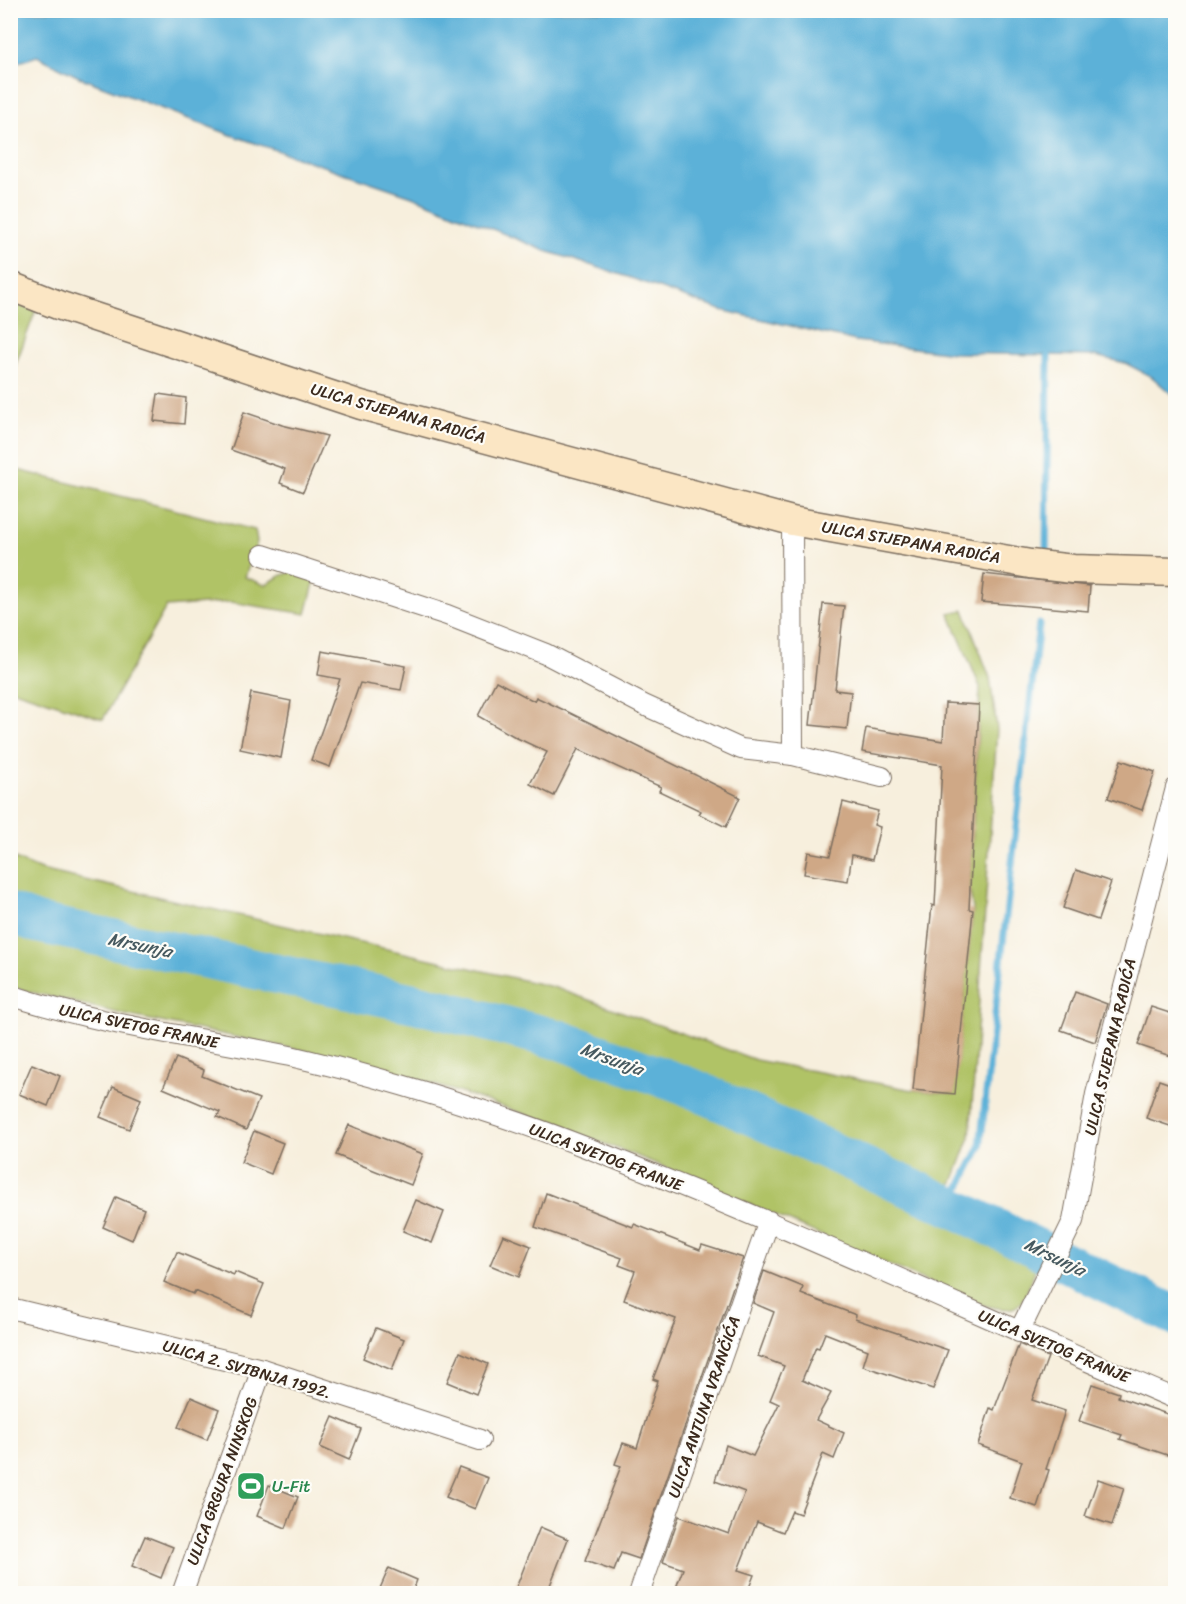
<svg xmlns="http://www.w3.org/2000/svg" width="1186" height="1604" viewBox="0 0 1186 1604" font-family="Sriracha,sans-serif">
	<rect width="100%" height="100%" fill="#fdfcf7"/>
	<filter id="ink" filterUnits="userSpaceOnUse"><feTurbulence type="fractalNoise" baseFrequency=".0167" numOctaves="2"/><feDisplacementMap in="SourceGraphic" scale="12" xChannelSelector="R" yChannelSelector="G"/><feConvolveMatrix kernelMatrix="1 2 1 2 8 2 1 2 1" color-interpolation-filters="sRGB"/></filter>
	<filter id="wash" filterUnits="userSpaceOnUse"><feTurbulence type="fractalNoise" baseFrequency=".008" numOctaves="4" result="noise"/><feDisplacementMap in="SourceGraphic" scale="24" xChannelSelector="R" yChannelSelector="G"/><feGaussianBlur stdDeviation="1.35" result="paint"/><feColorMatrix in="noise" values="0 0 0 0 0 0 0 0 0 0 0 0 0 0 0 0 0 1.4 0 .05"/><feComposite in="paint" operator="in"/></filter>
	<g filter="url(#wash)">
		<rect width="100%" height="100%" fill="#f7efdd"/>
		<g fill="#b0c366" stroke="#767642" stroke-width="1.5">
			<polygon points="11,301 36,310 12,374 11,385"/>
			<polygon points="10,468 255,530 257,542 245,577 265,585 280,576 291,572 315,580 306,614 231,602 166,607 103,719 11,689"/>
			<polygon points="964,610 990,678 997,729 970,1137 950,1190 845,1141 628,1047 503,1009 71,916 11,899 10,857 41,870 553,987 756,1060 913,1090 954,1094 973,910 970,890 980,687 949,613"/>
			<path d="M 11,932 L 44,943 L 331,1003 L 541,1051 L 628,1082 L 682,1103 L 1037,1265 C 1022,1302 1025,1318 980,1304 L 652,1162 L 554,1124 L 474,1097 L 407,1076 L 330,1056 L 126,1015 L 15,988 L 11,986 Z"/>
		</g>
		<polygon fill="#5bb1d8" stroke="#4b6e7b" stroke-width="1.5" points="10,11 1175,11 1175,397 1152,377 1125,363 1095,356 954,353 856,341 721,310 628,277 546,251 412,196 231,135 81,78 37,56 11,65"/>
		<g fill="none" stroke-linecap="round" stroke-linejoin="round">
			<g stroke="#5bb1d8" stroke-width="7">
				<polyline points="1046,559 1048,354"/>
				<polyline points="950,1206 980,1147 1039,624"/>
			</g>
			<polyline stroke="#5bb1d8" stroke-width="40" points="10,913 37,923 419,1004 560,1040 694,1089 950,1206 1176,1316"/>
		</g>
		<g id="blocks">
			<g fill="#cfa886">
				<polygon points="158,394 186,398 184,424 154,421"/>
				<polygon points="244,412 282,425 327,436 303,492 280,483 285,469 231,450"/>
				<polygon points="984,574 1090,586 1088,611 981,602"/>
				<polygon points="823,604 844,606 835,690 851,692 847,729 810,725"/>
				<polygon points="322,651 406,666 401,690 360,683 330,767 311,760 340,679 318,675"/>
				<polygon points="496,681 534,701 536,697 566,711 740,797 726,827 699,814 701,811 659,791 661,787 578,749 554,796 530,784 547,752 517,738 478,716"/>
				<polygon points="251,693 291,701 281,758 240,749"/>
				<polygon points="945,703 979,705 969,909 973,910 955,1094 913,1090 932,905 935,906 942,765 862,752 866,728 943,741"/>
				<polygon points="1121,760 1155,772 1142,810 1108,798"/>
				<polygon points="843,802 878,811 874,825 880,827 872,860 852,855 848,881 804,874 808,852 830,856"/>
				<polygon points="1076,870 1111,882 1098,920 1063,908"/>
				<polygon points="1075,992 1107,1004 1095,1042 1061,1030"/>
				<polygon points="1151,1007 1176,1015 1176,1058 1138,1045"/>
				<polygon points="176,1058 204,1070 202,1076 259,1099 246,1130 217,1117 220,1112 163,1088"/>
				<polygon points="32,1064 60,1076 48,1106 19,1094"/>
				<polygon points="1159,1080 1176,1086 1176,1128 1146,1118"/>
				<polygon points="113,1087 141,1099 129,1129 100,1117"/>
				<polygon points="349,1125 423,1154 411,1185 336,1155"/>
				<polygon points="254,1131 283,1143 271,1174 241,1162"/>
				<polygon points="546,1193 633,1227 634,1224 700,1250 702,1245 743,1258 639,1559 621,1553 614,1571 585,1561 621,1466 615,1464 623,1443 637,1448 658,1381 653,1379 676,1319 624,1300 635,1271 619,1265 622,1258 535,1227"/>
				<polygon points="116,1197 144,1209 132,1240 103,1227"/>
				<polygon points="416,1200 444,1212 432,1243 403,1231"/>
				<polygon points="503,1235 531,1246 519,1277 490,1265"/>
				<polygon points="177,1252 234,1275 235,1272 264,1284 251,1315 195,1291 193,1294 164,1282"/>
				<polygon points="764,1271 803,1287 801,1294 856,1315 855,1319 948,1350 933,1389 863,1366 868,1350 825,1333 819,1348 816,1347 802,1380 831,1393 816,1420 844,1433 834,1459 823,1454 800,1514 792,1511 783,1532 757,1522 738,1570 754,1575 747,1593 674,1593 683,1569 663,1562 679,1516 729,1534 745,1492 715,1481 726,1445 753,1456 779,1404 770,1400 784,1366 758,1356 774,1312 753,1303"/>
				<polygon points="376,1328 404,1339 392,1370 363,1358"/>
				<polygon points="1019,1344 1048,1357 1032,1400 1065,1411 1046,1469 1049,1470 1037,1507 1010,1498 1022,1461 978,1445 990,1408 994,1410"/>
				<polygon points="460,1352 488,1364 476,1394 447,1382"/>
				<polygon points="1092,1384 1119,1393 1118,1397 1176,1417 1176,1458 1120,1439 1122,1435 1079,1421"/>
				<polygon points="191,1397 219,1409 207,1440 178,1427"/>
				<polygon points="333,1417 361,1429 349,1460 320,1447"/>
				<polygon points="459,1467 488,1478 475,1509 446,1497"/>
				<polygon points="1098,1479 1124,1488 1112,1525 1085,1516"/>
				<polygon points="269,1485 298,1497 286,1528 257,1516"/>
				<polygon points="540,1527 568,1539 547,1593 514,1593"/>
				<polygon points="145,1536 173,1547 161,1578 132,1566"/>
				<polygon points="389,1568 417,1580 412,1593 378,1593"/>
			</g>
		</g>
	</g>
	<g filter="url(#ink)">
		<use href="#blocks" fill-opacity="0" stroke="#7d6f61" stroke-width="1.5"/>
		<g fill="none" stroke-linecap="round" stroke-linejoin="round">
			<g stroke="#7d6f61" stroke-width="22">
				<g id="street">
					<polyline points="263,555 447,615 546,654 644,705 741,749 793,755 792,521"/>
					<polyline points="793,755 882,777"/>
					<path d="M 10,995 C 101,1025 196,1037 290,1056 C 352,1070 414,1088 475,1108 C 548,1131 619,1160 690,1189 C 853,1256 1013,1330 1176,1399"/>
					<polyline points="10,1308 262,1369 480,1440"/>
					<polyline points="1019,1332 1073,1221 1096,1094 1176,788"/>
					<polyline points="182,1594 262,1369"/>
					<polyline points="639,1594 769,1221"/>
				</g>
			</g>
			<g stroke="#7d6f61" stroke-width="31">
				<polyline id="secondary" points="10,286 58,305 361,405 792,521 1030,564 1073,569 1176,572"/>
			</g>
			<use href="#street" stroke="#fff" stroke-width="20"/>
			<use href="#secondary" stroke="#fbe6c4" stroke-width="28"/>
		</g>
	</g>
	<defs>
		<g id="stadium-square" transform="scale(1.5)"><rect x="-9" y="-9" width="18" height="18" rx="4" fill="#2e9e5b" stroke="#fdfcf7"/><path d="M0-5a6.5 5 0 1 0 0 10a6.5 5 0 1 0 0-10ZM-3.5-1.8h7v3.6h-7Z" fill="#fff"/></g>
	</defs>
	<g fill-rule="evenodd">
		<use href="#stadium-square" x="251" y="1486"/>
	</g>
	<g text-anchor="middle" dominant-baseline="central" stroke-width="4.5" stroke-linejoin="round" paint-order="stroke">
		<g font-size="16" fill="#3b2a1e" stroke="#fdfcf7">
			<text transform="translate(398 413) rotate(16)">ULICA STJEPANA RADIĆA</text>
			<text transform="translate(911 542) rotate(10)">ULICA STJEPANA RADIĆA</text>
			<text transform="translate(139 1026) rotate(12)">ULICA SVETOG FRANJE</text>
			<text transform="translate(1110 1047) rotate(-77)">ULICA STJEPANA RADIĆA</text>
			<text transform="translate(606 1157) rotate(21)">ULICA SVETOG FRANJE</text>
			<text transform="translate(1054 1346) rotate(23)">ULICA SVETOG FRANJE</text>
			<text transform="translate(247 1369) rotate(16)">ULICA 2. SVIBNJA 1992.</text>
			<text transform="translate(704 1407) rotate(-71)">ULICA ANTUNA VRANČIĆA</text>
			<text transform="translate(222 1481) rotate(-70)">ULICA GRGURA NINSKOG</text>
		</g>
		<g font-size="16" fill="#27864d" stroke="#fdfcf7" text-anchor="start">
			<text x="272" y="1486">U-Fit</text>
		</g>
		<g font-size="18" font-style="italic" fill="#46595f" stroke="#fdfcf7">
			<text transform="translate(140 945) rotate(12)">Mrsunja</text>
			<text transform="translate(612 1059) rotate(20)">Mrsunja</text>
			<text transform="translate(1055 1257) rotate(26)">Mrsunja</text>
		</g>
	</g>
	<rect width="1186" height="1604" fill="none" stroke="#fdfcf7" stroke-width="36"/>
</svg>
